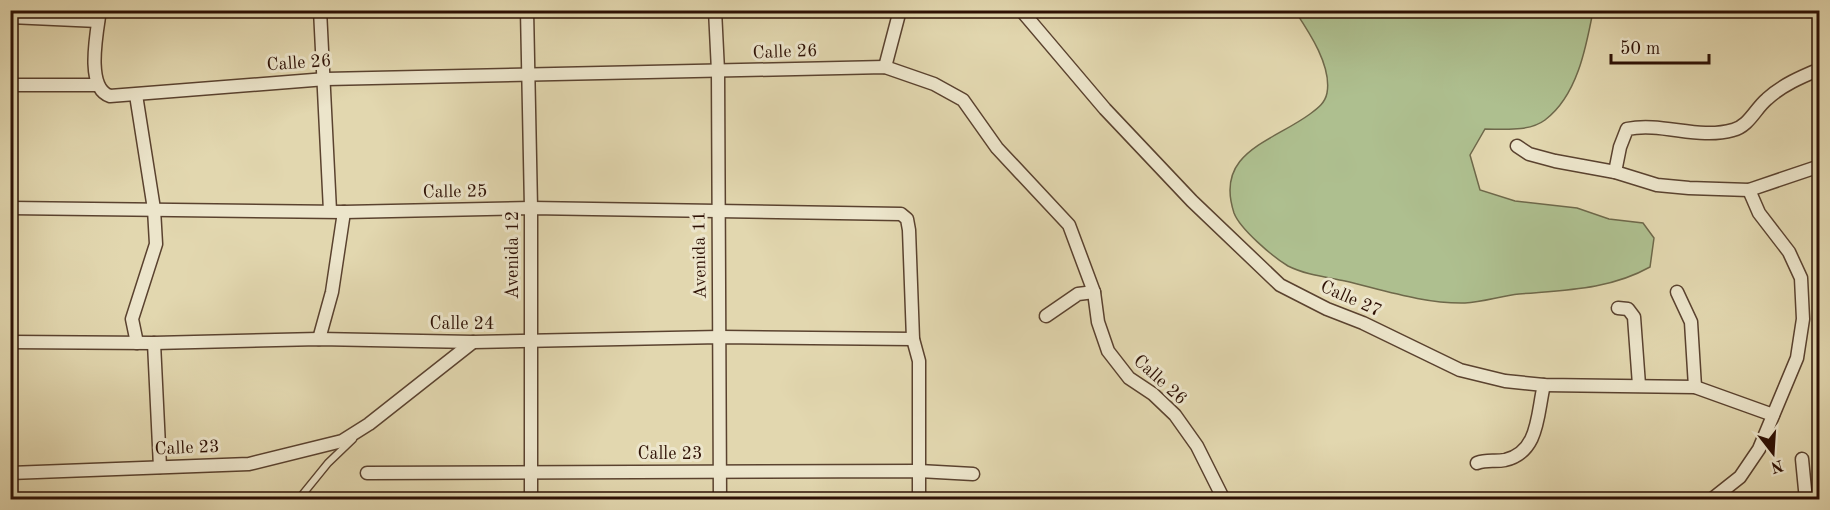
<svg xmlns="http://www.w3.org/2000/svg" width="1830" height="510" viewBox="0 0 1830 510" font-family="'Old Standard TT',serif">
	<rect width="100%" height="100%" fill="#e2d7af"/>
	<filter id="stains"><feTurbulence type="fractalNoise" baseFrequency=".00333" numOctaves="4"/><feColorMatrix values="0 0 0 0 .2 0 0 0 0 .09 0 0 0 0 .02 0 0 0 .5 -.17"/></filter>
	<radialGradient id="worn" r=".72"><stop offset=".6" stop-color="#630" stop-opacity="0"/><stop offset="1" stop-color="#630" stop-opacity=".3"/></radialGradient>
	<path fill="#aebf8f" stroke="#6e684a" stroke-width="1.5" d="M 1295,11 L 1593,11 C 1586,48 1577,96 1545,120 C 1529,132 1503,129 1485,129 L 1470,155 L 1480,190 L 1515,201 L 1577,208 L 1609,219 L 1643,223 L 1654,238 L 1650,267 C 1609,290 1564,290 1519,294 C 1501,296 1483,302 1465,303 C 1425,304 1383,290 1345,281 C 1326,277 1306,275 1288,266 C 1273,257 1240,229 1234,213 C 1214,152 1272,142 1310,114 C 1318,108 1325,103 1327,93 C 1332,66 1309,32 1295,11 Z"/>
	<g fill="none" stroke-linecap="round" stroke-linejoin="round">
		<g stroke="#5a422f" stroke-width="9">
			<polyline id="lane" points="298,500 328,463 353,439"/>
		</g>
		<g stroke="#5a422f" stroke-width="15">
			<g id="street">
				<path d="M 100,10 C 97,32 85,88 110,96 L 326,79 L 885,67 L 934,84 L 963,100 L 997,148 L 1069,225 L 1094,292 L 1098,322 L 1108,351 L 1129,378 L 1153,394 L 1175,415 L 1197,446 L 1224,500"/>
				<polyline points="320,10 330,211"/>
				<polyline points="527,10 531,208 531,500"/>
				<polyline points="715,10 718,71 720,500"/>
				<polyline points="1021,10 1105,109 1192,201 1280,285 1327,309 1363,323 1460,370 1505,381 1544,385 1695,387 1773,415"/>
				<polyline points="10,17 98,21"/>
				<polyline points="885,67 900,10"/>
				<polyline points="13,85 97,85"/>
				<polyline points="136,95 154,209 156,244 132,319 137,343"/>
				<polyline points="1517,146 1529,154 1555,161 1615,172 1657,185 1689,188 1749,190 1820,166"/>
				<path d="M 1615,172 L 1620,147 L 1627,129 C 1663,122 1698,140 1733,130 C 1749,126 1755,109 1767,99 C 1782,85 1801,77 1820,69"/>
				<polyline points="10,208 344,212 531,208 901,214 907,219 909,230 913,339 919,361 919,500"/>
				<polyline points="1677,292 1691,322 1695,387"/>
				<polyline points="1618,308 1628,309 1634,317 1639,385"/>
				<polyline points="1046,316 1078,294 1094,292"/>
				<polyline points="319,339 332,292 344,212"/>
				<polyline points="10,342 154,343 319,339 473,342 720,337 913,339"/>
				<polyline points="154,343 160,467"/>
				<polyline points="1802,459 1806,500"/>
				<path d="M 1477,463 C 1487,459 1495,462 1505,460 C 1540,452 1537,412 1544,385"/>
				<polyline points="10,473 249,464 342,441 369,424 473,342"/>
				<polyline points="367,473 919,471 973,474"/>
				<polyline points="1711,500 1740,477 1759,449 1797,358 1803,319 1801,278 1789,252 1759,213 1749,190"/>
			</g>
		</g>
		<use href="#lane" stroke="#ece5cb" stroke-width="6"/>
		<use href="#street" stroke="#ece5cb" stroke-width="12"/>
	</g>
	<g text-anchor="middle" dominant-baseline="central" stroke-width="6" stroke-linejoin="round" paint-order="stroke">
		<g font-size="18" fill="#2d1004" stroke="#ece5cb">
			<text transform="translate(785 52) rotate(-2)">Calle 26</text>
			<text transform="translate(299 63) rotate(-4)">Calle 26</text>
			<text transform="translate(455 192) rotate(-1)">Calle 25</text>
			<text transform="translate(513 255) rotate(-90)">Avenida 12</text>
			<text transform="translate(700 255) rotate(-91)">Avenida 11</text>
			<text transform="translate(1351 299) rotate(24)">Calle 27</text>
			<text x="462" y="324">Calle 24</text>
			<text transform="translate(1160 380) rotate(42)">Calle 26</text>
			<text transform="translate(187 448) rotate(-2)">Calle 23</text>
			<text x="670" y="454">Calle 23</text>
		</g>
	</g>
	<rect width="1830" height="510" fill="none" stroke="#e2d7af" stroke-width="36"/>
	<rect x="12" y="12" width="1806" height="486" fill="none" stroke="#2d1004" stroke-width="3"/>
	<rect x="18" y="18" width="1794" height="474" fill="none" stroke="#2d1004" stroke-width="1.5"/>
	<g transform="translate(1773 453) rotate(163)" stroke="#ece5cb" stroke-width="4.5" paint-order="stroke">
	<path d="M0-4.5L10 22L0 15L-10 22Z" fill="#2d1004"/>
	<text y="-9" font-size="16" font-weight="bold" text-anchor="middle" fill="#2d1004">N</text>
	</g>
	<path d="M1611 54v9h98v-9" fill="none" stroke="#2d1004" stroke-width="3"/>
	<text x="1620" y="54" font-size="18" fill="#2d1004" stroke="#ece5cb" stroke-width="4.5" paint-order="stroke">50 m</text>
	<rect width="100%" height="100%" filter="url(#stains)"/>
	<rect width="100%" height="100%" fill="url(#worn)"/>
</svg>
